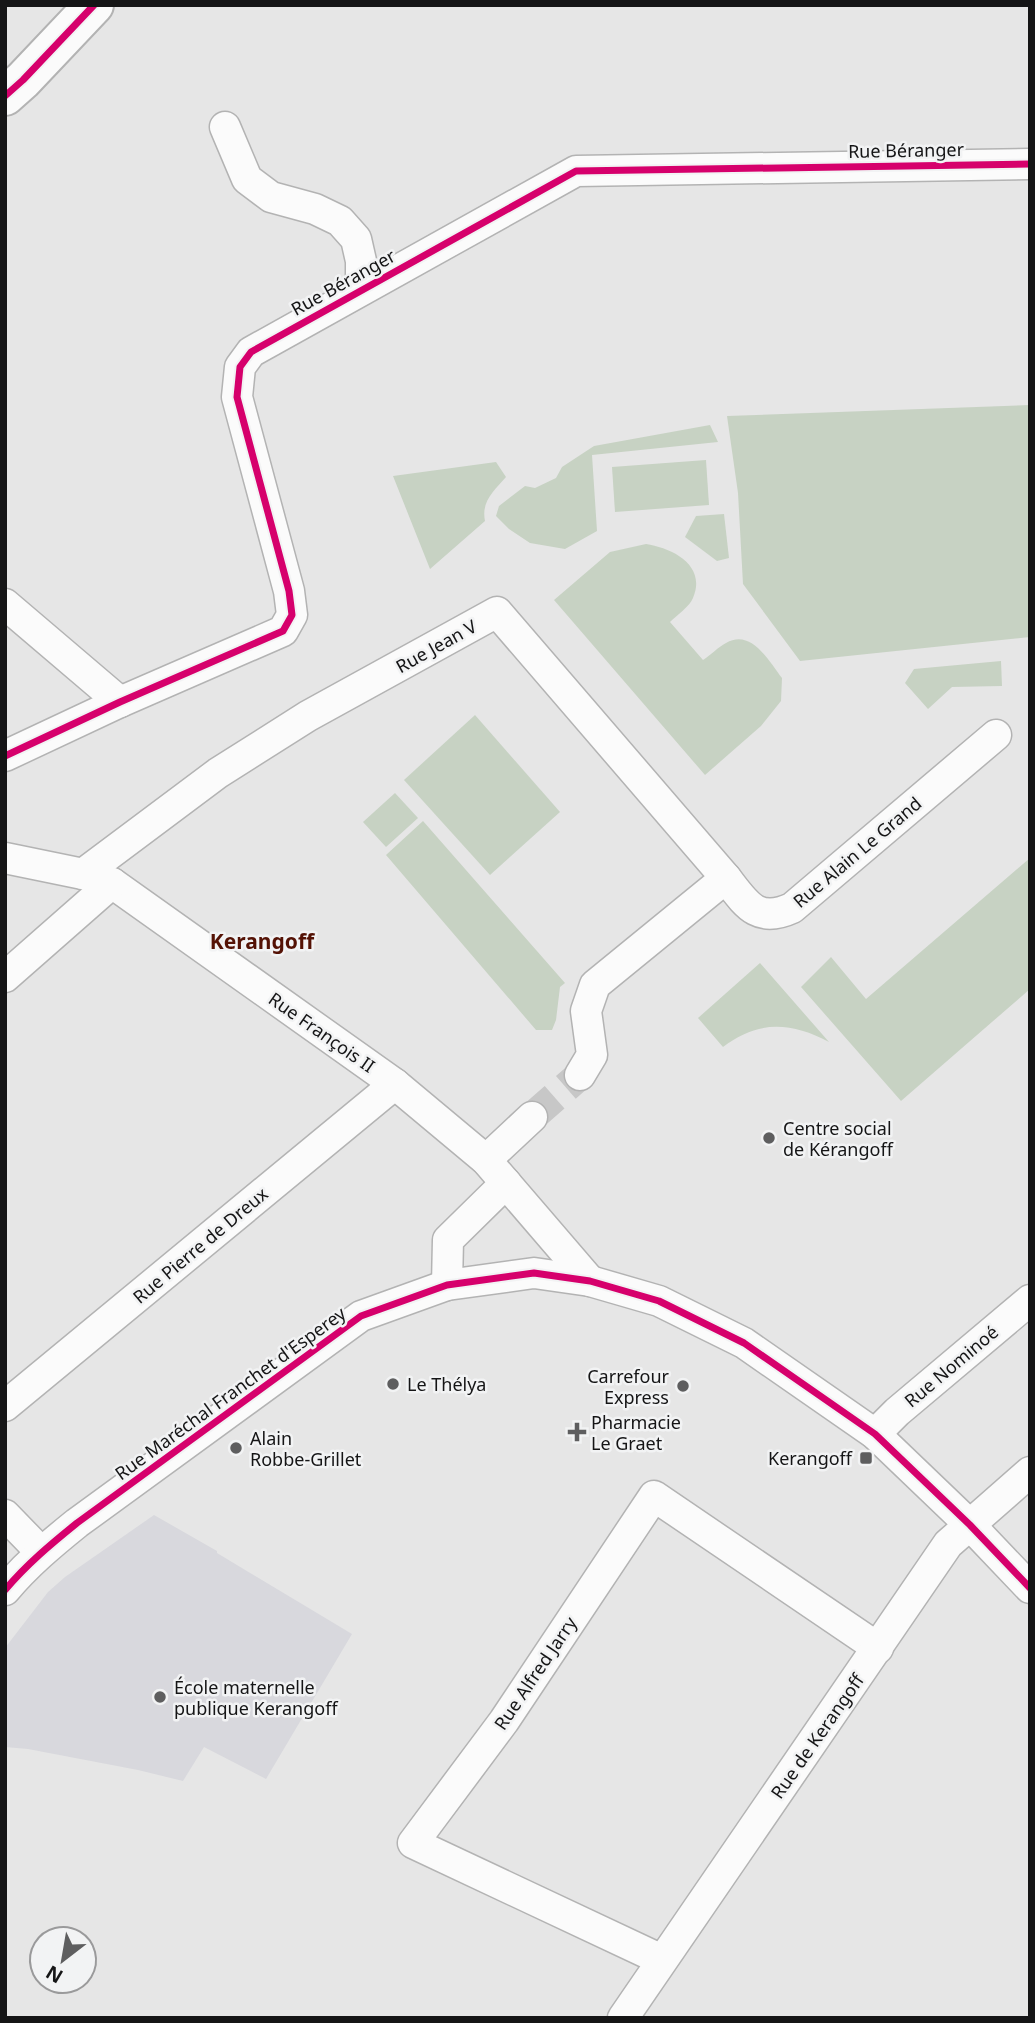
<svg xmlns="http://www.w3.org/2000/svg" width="1035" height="2023" viewBox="0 0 1035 2023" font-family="'Noto Sans',sans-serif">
	<rect width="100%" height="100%" fill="#e6e6e6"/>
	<polygon fill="#d8d8dd" points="154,1515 217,1551 217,1553 352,1634 266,1779 204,1747 183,1781 138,1770 28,1749 5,1747 5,1648 48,1592 65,1577"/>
	<g fill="#c7d2c3">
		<polygon points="1030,405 1030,637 800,661 743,584 738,493 727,416"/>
		<polygon points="710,425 718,442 592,455 597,531 565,549 530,543 509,529 496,516 499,506 525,486 535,488 556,478 562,467 594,446"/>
		<polygon points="706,460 709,505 615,512 612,467"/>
		<path d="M 496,462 L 506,477 C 494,491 481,501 485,521 L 430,569 L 393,476 Z"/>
		<polygon points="724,514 729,558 717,561 685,537 696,516"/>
		<path d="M 646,544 C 672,548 707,565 693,598 C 690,606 677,615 670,622 L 703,660 C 711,655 718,647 726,643 C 751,628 769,661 782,678 L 781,701 L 761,726 L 705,775 L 554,600 L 610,552 Z"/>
		<polygon points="1001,661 1002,686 952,687 928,709 905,683 914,669"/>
		<polygon points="475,715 560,812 490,875 404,780"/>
		<polygon points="395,793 418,818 386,847 363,822"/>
		<polygon points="423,821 565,983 560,987 556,1020 552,1030 536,1030 386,855"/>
		<polygon points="1030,858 1030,989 901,1101 801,987 831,957 866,999"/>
		<path d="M 760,963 L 829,1042 C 791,1022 758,1020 723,1047 L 698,1018 Z"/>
	</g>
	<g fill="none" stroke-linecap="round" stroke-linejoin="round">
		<polyline stroke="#c7c7c7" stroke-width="30" stroke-dasharray="30 15" stroke-linecap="butt" points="532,1117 580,1075"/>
		<g stroke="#b3b3b3" stroke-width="33">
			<g id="street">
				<polyline points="225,127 247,179 271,197 315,209 340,221 356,239 361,261 361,290"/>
				<polyline points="5,604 120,702"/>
				<polyline points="5,756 120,702 283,631 292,615 289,591 237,397 240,367 251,352 576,171 1030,164"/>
				<polyline points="5,858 83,874 112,883 395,1084 486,1160 590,1281"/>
				<polyline points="83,874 218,773 308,716 497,612 726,878"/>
				<polyline points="5,977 112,883"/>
				<path d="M 580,1075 L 592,1055 L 586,1011 L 595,985 L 726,878 C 746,904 757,924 792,908 L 996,735"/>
				<polyline points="486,1160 532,1117"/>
				<polyline points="447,1285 448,1240 506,1183"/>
				<polyline points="5,1406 395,1084"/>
				<polyline points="875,1434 897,1412 1030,1300"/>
				<polyline points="5,1515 41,1552"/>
				<path d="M 5,1590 C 27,1564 51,1544 77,1523 L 361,1316 L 447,1285 L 534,1273 L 590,1281 L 659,1301 L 744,1343 L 875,1434 L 970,1525 L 1030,1588"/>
				<polyline points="662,1960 413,1843 504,1721 654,1496 878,1648"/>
				<polyline points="623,2018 948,1544 1030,1472"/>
			</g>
		</g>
		<g stroke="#b3b3b3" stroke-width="42">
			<polyline id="secondary" points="5,96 23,80 94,5"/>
		</g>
		<use href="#street" stroke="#fbfbfb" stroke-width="30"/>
		<use href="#secondary" stroke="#fbfbfb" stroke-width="38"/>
		<g stroke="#f2f3f4" stroke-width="11">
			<g id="cycleway">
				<polyline points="5,96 23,80 94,5"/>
				<polyline points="5,756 120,702 283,631 292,615 289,591 237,397 240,367 251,352 576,171 1030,164"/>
				<path d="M 5,1590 C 27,1564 51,1544 77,1523 L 361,1316 L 447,1285 L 534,1273 L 590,1281 L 659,1301 L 744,1343 L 875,1434 L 970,1525 L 1030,1588"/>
			</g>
		</g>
		<use href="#cycleway" stroke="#d6006c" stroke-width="7"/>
	</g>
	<g fill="#5e5e5f" stroke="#f2f3f4" stroke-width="2.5">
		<circle cx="769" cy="1138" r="7"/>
		<circle cx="393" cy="1384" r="7"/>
		<circle cx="683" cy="1386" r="7"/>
		<path d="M573.5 1421.5h7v7h7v7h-7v7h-7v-7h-7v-7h7z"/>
		<circle cx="236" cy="1448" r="7"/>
		<rect x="859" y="1451" width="14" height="14" rx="3.5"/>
		<circle cx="160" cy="1697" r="7"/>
	</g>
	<g text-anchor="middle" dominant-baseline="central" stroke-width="5" stroke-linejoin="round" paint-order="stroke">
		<g font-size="18" fill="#151516" stroke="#f2f3f4">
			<text transform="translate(906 150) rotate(-1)">Rue Béranger</text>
			<text transform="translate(343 282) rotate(-29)">Rue Béranger</text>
			<text transform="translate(436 646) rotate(-29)">Rue Jean V</text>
			<text transform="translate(857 852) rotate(-40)">Rue Alain Le Grand</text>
			<text transform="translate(322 1032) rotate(35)">Rue François II</text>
			<text transform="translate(200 1245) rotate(-40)">Rue Pierre de Dreux</text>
			<text transform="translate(951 1366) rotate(-40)">Rue Nominoé</text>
			<text transform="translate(230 1393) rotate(-36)">Rue Maréchal Franchet d'Esperey</text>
			<text transform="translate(535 1673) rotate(-56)">Rue Alfred Jarry</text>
			<text transform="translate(817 1736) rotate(-55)">Rue de Kerangoff</text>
		</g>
		<g font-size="18" fill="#151516" stroke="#f2f3f4" text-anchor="start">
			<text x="783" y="1128">Centre social<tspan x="783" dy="21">de Kérangoff</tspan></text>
			<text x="669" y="1376" text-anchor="end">Carrefour<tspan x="669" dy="21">Express</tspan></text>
			<text x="407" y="1384">Le Thélya</text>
			<text x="591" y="1422">Pharmacie<tspan x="591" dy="21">Le Graet</tspan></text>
			<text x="250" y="1438">Alain<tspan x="250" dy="21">Robbe-Grillet</tspan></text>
			<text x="852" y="1458" text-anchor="end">Kerangoff</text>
			<text x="174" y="1687">École maternelle<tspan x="174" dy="21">publique Kerangoff</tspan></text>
		</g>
		<g font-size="21" font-weight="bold" fill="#541205" stroke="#f2f3f4">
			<text x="262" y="941">Kerangoff</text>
		</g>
	</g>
	<rect width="1035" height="2023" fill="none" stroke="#151516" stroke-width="14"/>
	<g transform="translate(63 1960) rotate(211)"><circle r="33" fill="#f2f3f4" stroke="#9a9a9b" stroke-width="2"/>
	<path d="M0-5L12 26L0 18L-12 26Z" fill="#5e5e5f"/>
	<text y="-10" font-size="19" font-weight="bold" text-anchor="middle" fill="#151516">N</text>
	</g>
</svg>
